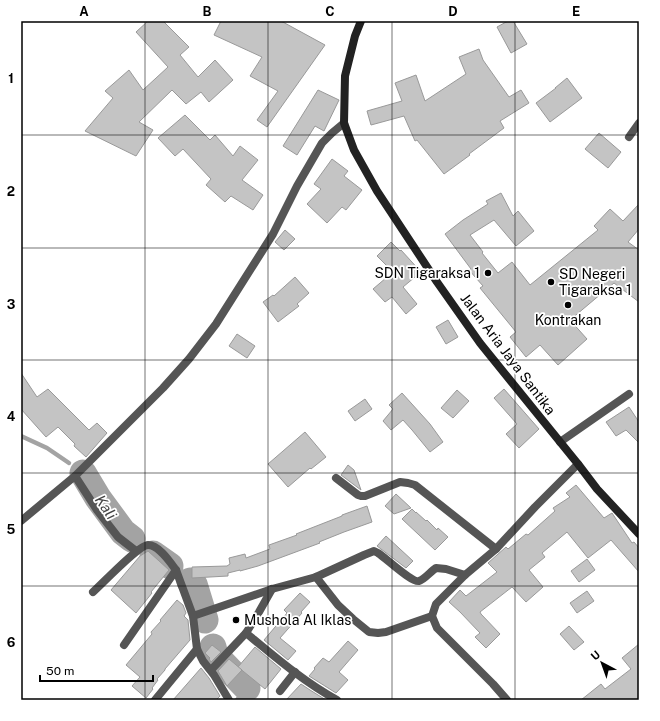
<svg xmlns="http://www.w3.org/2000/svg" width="660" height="721" viewBox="0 0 660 721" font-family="'Public Sans',sans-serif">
	<rect width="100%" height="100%" fill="#fff"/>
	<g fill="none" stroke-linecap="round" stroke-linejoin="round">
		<g stroke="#a3a3a3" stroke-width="4.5">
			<polyline points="21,436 47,448 69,463"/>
			<polyline points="237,700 247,688"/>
		</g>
		<g stroke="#a3a3a3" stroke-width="27">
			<polyline points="83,473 98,498 123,532 132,539"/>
			<polyline points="153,554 170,566"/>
			<polyline points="190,581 194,584 205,620"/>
			<polyline points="213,647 215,655 247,688"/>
		</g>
	</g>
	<g fill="#c4c4c4" stroke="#999">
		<polygon points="148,21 163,21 189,47 180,55 198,77 215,60 233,80 209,102 201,92 186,104 172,90 139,122 153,130 136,156 85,131 113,98 105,91 129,70 143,90 168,67 136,32"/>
		<polygon points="221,21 281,21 325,45 267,127 257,120 278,91 250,76 262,57 214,35"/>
		<polygon points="508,21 513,21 527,44 511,53 497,27"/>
		<polygon points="479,49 483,60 509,97 521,90 529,103 500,121 504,128 469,154 470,155 444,174 417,140 415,141 404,116 371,125 367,111 402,101 395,83 416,75 425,101 466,74 459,57"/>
		<polygon points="567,78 582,98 550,122 536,103 556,88 555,88"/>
		<polygon points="318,90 339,100 324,131 315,126 297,155 283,146"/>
		<polygon points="185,115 210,140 215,135 233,156 240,146 258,160 242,180 263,195 253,210 231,196 225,202 206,185 211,179 183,149 175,156 158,138"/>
		<polygon points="599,133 621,152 608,168 585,149"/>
		<polygon points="332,159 348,171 344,176 362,190 346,210 342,207 327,223 307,204 321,189 314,184"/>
		<polygon points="501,193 513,216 518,211 534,231 516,246 494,220 470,235 483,252 482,253 498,273 512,262 530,285 598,230 594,226 610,209 623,221 639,204 639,229 628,242 639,250 639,302 614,283 570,320 587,339 558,365 540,345 526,357 510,337 516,332 480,288 483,286 469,270 471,269 445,234 463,220 488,204 486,201"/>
		<polygon points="285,230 295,239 284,250 275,242"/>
		<polygon points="391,242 400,251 401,250 421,272 403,287 417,304 406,314 392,297 385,302 373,289 393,272 377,256"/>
		<polygon points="295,277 309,293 297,304 299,306 278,322 263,302 273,295 274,296"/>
		<polygon points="448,320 458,337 446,344 436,327"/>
		<polygon points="237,334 255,346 247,358 229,346"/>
		<polygon points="21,373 37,397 48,389 89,430 97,423 107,433 86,457 74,446 75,444 58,427 46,437 21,409"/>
		<polygon points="504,389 539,429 519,448 506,434 517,424 494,398"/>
		<polygon points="457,390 469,401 453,418 441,408"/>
		<polygon points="402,393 430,424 443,442 430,452 412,430 403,420 391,430 383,421 393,409 389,405"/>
		<polygon points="365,399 372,409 355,421 348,411"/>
		<polygon points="629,407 639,422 639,443 626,430 616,436 606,422"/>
		<polygon points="305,432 326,457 311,469 310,468 288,487 268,464"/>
		<polygon points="348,465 354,470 361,490 341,475"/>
		<polygon points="576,485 604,518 612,513 632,543 634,542 639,548 639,572 611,540 588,558 567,532 542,553 545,557 529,570 543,587 526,602 512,587 480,612 481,614 500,634 486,648 475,637 480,633 460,612 449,602 460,590 466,596 497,572 488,563 506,547 508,549 526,534 528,535 555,511 553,508 570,497 566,493"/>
		<polygon points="396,494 411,508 394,514 385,506"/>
		<polygon points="367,506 372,522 344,532 319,542 320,543 258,566 240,571 240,570 228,573 228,576 192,578 192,567 227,566 230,564 229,558 245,554 246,558 270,549 269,545 297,535 296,534 342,516 342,515"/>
		<polygon points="412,509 416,513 416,512 426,521 427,520 437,530 438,528 448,537 435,550 402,519"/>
		<polygon points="386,536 413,561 406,568 377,546"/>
		<polygon points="148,551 169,570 151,592 152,593 136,613 111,590 140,556"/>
		<polygon points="587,559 595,570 579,582 571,571"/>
		<polygon points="587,591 594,601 577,613 570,603"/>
		<polygon points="300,593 310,602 301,612 302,613 280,638 296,651 288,660 264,640 287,613 284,610"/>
		<polygon points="177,600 183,605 186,613 184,616 188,620 190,640 165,669 165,670 157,679 158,680 152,688 153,689 146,698 132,686 140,677 126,665 152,634 151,632 161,621 160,620"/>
		<polygon points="569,626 584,642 574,650 560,634"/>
		<polygon points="348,641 358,650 339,672 348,680 336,693 309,676 315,669 314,668 323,658 329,662"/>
		<polygon points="639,644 639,700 581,700 601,684 605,689 631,669 622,658"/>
		<polygon points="212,645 221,652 211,662 209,659 210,658 205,653"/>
		<polygon points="255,647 281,669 265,689 238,667"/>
		<polygon points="229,659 242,670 227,686 218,671"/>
		<polygon points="201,668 209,678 220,696 216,700 173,700"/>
		<polygon points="301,684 310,690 326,700 286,700"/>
	</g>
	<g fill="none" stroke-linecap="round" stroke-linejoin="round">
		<g stroke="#555" stroke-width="8">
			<polyline points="629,137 639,123"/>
			<polyline points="560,442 629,394"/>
			<polyline points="75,476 97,510 118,537 136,551"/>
			<polyline points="336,478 358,495 361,496 365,496 400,482 408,483 415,485 496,549"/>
			<polyline points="21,521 75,476 163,388 189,359 216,324 273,234 297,186 322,143 332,133 344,123"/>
			<polyline points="316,577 338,605 353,619 369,632 378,633 386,632 432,616"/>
			<path d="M 93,592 C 102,584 139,545 148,545 C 159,545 170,562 176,570"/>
			<path d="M 193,616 L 272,589 L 316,577 L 364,555 L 374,551 L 378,553 C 386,558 412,583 419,581 C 424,580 431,571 436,568 L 446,569 L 465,575"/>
			<path d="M 246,633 C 275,657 304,682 337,700"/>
			<polyline points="124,645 176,570 193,616 197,649 203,661 214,675 229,700"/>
			<polyline points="211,670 246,633 259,612 272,589"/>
			<polyline points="280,691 295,672"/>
			<polyline points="155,700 197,649"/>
			<polyline points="507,700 493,684 437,628 432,616 436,604 465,575 496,549 535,507 578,464"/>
		</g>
		<polyline stroke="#222" stroke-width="8" points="361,21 355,36 345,76 344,123 354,150 377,191 437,282 480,343 578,464 597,489 639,534"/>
	</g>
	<path fill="none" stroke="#000" stroke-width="1" stroke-opacity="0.55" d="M 145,21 L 145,700M 268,21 L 268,700M 392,21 L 392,700M 515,21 L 515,700M 21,135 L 639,135M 21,248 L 639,248M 21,360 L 639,360M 21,473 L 639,473M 21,586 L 639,586"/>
	<g fill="#000" stroke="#fff" stroke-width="1.5">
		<circle cx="488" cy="273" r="4"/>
		<circle cx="551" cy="282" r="4"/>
		<circle cx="568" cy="305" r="4"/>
		<circle cx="236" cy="620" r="4"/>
	</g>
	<g text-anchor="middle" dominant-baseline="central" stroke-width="3.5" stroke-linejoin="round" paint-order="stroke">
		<g font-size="14" fill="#000" stroke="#fff" text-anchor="start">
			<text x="480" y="273" text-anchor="end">SDN Tigaraksa 1</text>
			<text x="559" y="274">SD Negeri<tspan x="559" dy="16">Tigaraksa 1</tspan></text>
			<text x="568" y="320" text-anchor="middle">Kontrakan</text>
			<text x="244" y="620">Mushola Al Iklas</text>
		</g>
		<g font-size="14" fill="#000" stroke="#fff">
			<text transform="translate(508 354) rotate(53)">Jalan Aria Jaya Santika</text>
		</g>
		<g font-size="15" font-style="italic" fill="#444" stroke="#fff">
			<text transform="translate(106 507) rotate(56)">Kali</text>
		</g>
	</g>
	<rect width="660" height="721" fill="none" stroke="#ffffff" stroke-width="44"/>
	<g transform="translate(602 663) rotate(319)" stroke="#ffffff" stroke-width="3" paint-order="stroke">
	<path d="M0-3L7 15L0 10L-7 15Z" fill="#000000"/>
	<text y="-6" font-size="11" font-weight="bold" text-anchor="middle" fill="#000000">U</text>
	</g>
	<path d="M40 675v6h113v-6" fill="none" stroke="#000000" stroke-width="2"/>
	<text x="46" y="675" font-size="12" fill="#000000" stroke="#ffffff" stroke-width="3" paint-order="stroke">50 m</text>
	<rect x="22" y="22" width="616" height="677" fill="none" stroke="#000" stroke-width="1.5"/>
	<g font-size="13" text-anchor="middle" font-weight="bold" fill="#000">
		<text x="84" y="16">A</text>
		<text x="207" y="16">B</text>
		<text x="330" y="16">C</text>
		<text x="453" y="16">D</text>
		<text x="576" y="16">E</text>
		<text x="11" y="83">1</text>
		<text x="11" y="196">2</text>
		<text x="11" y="309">3</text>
		<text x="11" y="421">4</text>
		<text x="11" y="534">5</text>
		<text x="11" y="647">6</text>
	</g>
</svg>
